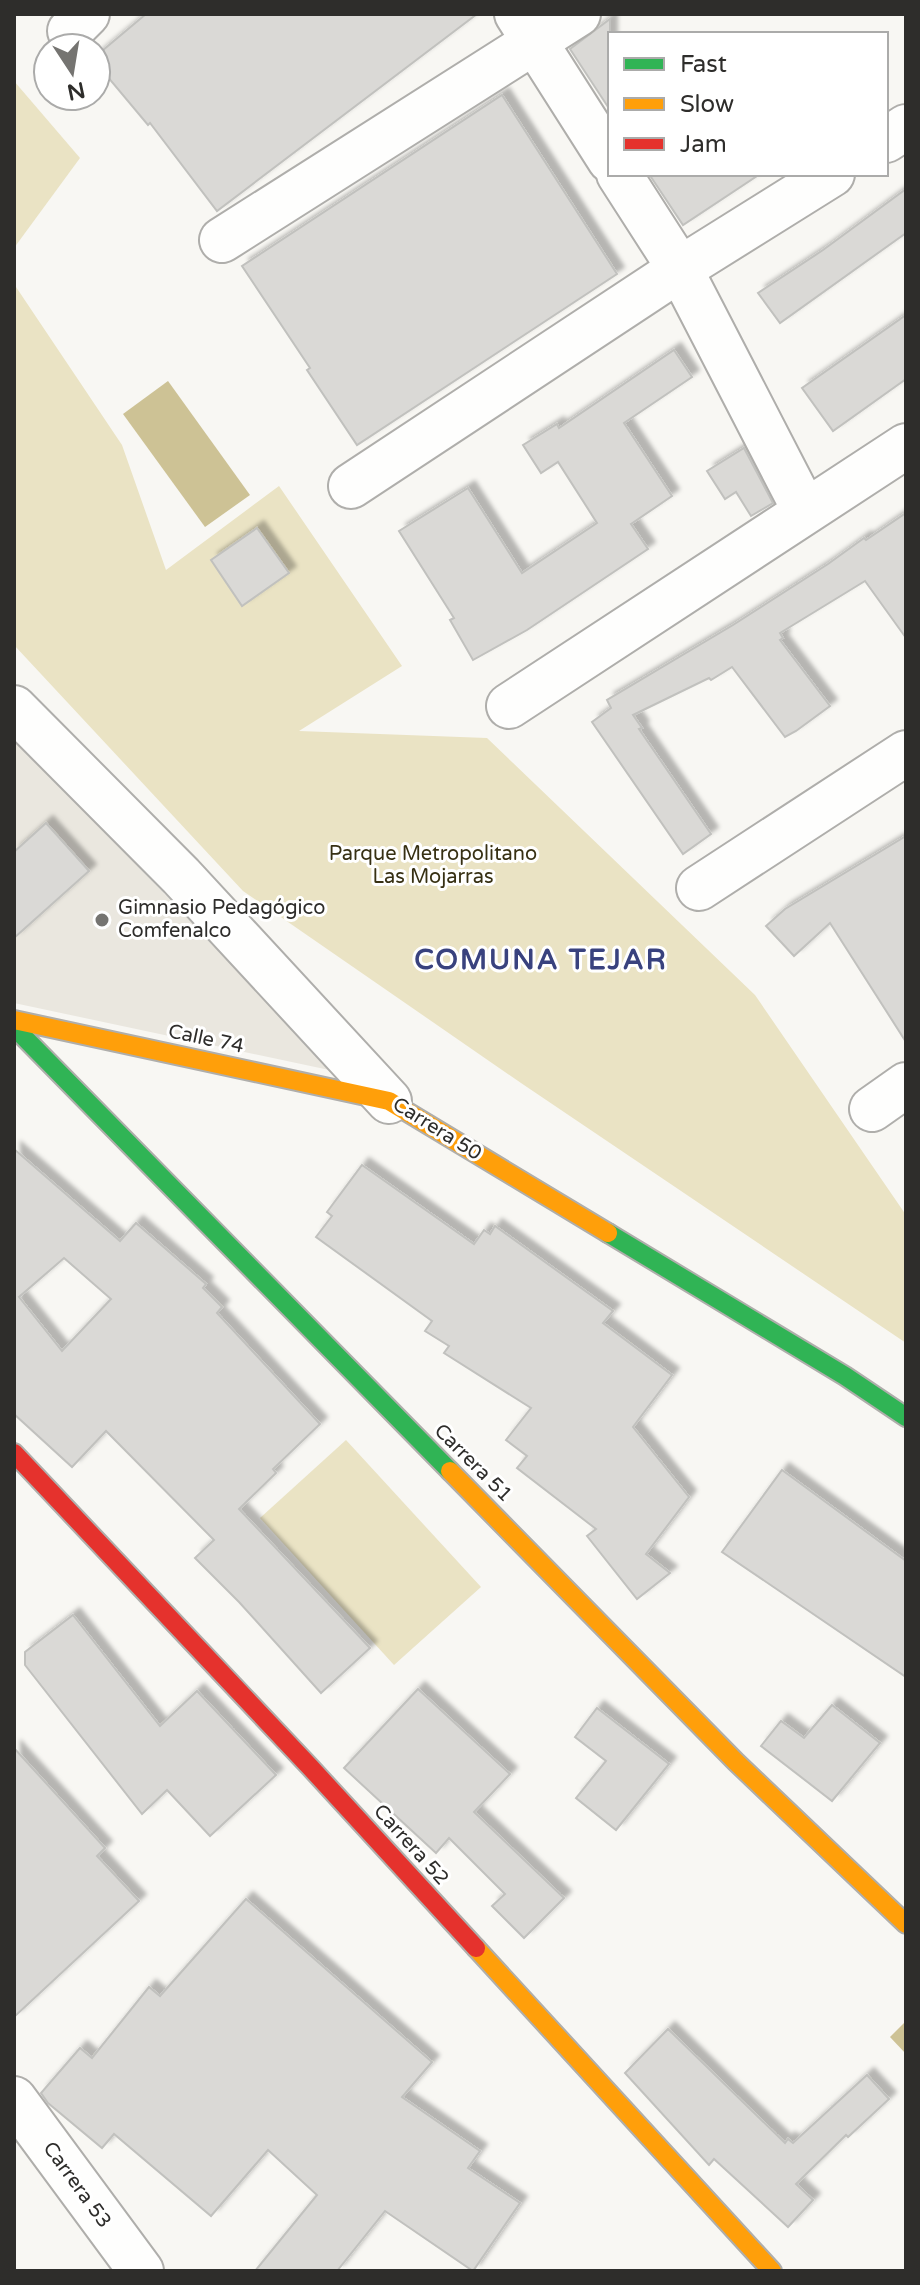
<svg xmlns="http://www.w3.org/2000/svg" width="920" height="2285" viewBox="0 0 920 2285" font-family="'Varela Round',sans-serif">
	<defs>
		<filter id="shadow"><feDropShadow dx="7" dy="-7" stdDeviation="2" flood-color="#0004"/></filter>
	</defs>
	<rect width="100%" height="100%" fill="#f8f7f3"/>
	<polygon fill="#eae7df" points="14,733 111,838 334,1071 14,1003"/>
	<g fill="#eae3c4">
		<polygon points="14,81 80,158 14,248"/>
		<polygon points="14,284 122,445 166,570 279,486 402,666 299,731 487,738 755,995 906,1215 906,1343 521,1083 243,891 14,645"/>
		<polygon points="346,1440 481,1587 394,1665 260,1518"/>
	</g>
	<g fill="#cdc295">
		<polygon points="168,381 250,495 205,527 123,414"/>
		<polygon points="906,2021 906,2054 890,2037"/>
	</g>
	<g fill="#dad9d6" stroke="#c1c1be" stroke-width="2" fill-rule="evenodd" filter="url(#shadow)">
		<polygon points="146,14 477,14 217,211 150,123 148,125 96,63 96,56"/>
		<polygon points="610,19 610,110 570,49"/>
		<polygon points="502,95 617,274 357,445 307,370 310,368 242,266"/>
		<polygon points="649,174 760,174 683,225"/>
		<polygon points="906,189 906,233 780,323 758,293 823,250"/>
		<polygon points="906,315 906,379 833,431 802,388"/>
		<polygon points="674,350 692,377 624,423 672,496 631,524 648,549 527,630 473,660 450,620 454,618 399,531 468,488 522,573 597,523 558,462 541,473 523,445 557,424 559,428"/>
		<polygon points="744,448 773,503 751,516 736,492 725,499 707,471"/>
		<polygon points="906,513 906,638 865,581 780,633 783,638 780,640 830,706 796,731 785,737 732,667 711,680 709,678 633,715 642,728 639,729 711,834 683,854 592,722 611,708 607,700 733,625 828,564 864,538 866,540"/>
		<polygon points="257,528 289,573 242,606 211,560"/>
		<polygon points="46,823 89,871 14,938 14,852"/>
		<polygon points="906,836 906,1042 830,923 794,956 766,926 785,909"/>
		<path d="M 14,1149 L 120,1241 L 136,1223 L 206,1284 L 203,1288 L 222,1307 L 217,1313 L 320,1424 L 273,1469 L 276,1473 L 239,1509 L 370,1648 L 321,1693 L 239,1602 L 195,1558 L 214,1540 L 106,1431 L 72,1467 L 14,1414 ZM 64,1258 L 111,1299 L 62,1351 L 19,1297 Z"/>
		<polygon points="362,1165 474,1244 484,1230 490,1234 495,1226 613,1311 603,1323 672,1375 633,1427 689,1497 646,1554 670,1573 637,1599 587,1536 596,1529 517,1468 527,1456 506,1440 531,1408 444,1353 449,1346 425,1331 432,1321 316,1237 332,1216 327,1212"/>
		<polygon points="782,1470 906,1561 906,1677 722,1552"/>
		<polygon points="73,1615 160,1726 197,1691 276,1775 210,1836 167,1790 142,1814 25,1665 25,1652"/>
		<polygon points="418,1689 510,1774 474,1812 564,1898 524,1938 492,1906 505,1894 449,1838 436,1853 344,1768"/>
		<polygon points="832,1705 880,1743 832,1801 761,1746 781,1721 804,1738"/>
		<polygon points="597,1708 669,1764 616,1830 576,1798 606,1761 575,1737"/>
		<polygon points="14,1748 105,1848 97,1856 139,1901 14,2017"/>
		<polygon points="246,1899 432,2062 402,2097 480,2151 468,2168 520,2203 473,2271 385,2211 337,2271 255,2271 317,2195 268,2150 211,2216 114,2134 102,2148 48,2103 41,2093 80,2048 92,2058 149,1987 160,1996"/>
		<polygon points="668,2029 785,2143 788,2139 793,2143 867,2075 889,2099 848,2137 846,2135 796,2184 813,2200 788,2227 714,2159 709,2165 625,2073"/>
	</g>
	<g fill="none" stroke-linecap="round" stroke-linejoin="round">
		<g stroke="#afaeab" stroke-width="48">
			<g id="street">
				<polyline points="517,14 610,160"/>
				<polyline points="70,31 87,14"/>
				<polyline points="886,140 906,127"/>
				<polyline points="619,174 680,269 805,511"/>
				<polyline points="222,240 578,14"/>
				<polyline points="351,486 680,269 832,174"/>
				<polyline points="509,706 906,446"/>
				<polyline points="14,708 181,876 389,1101"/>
				<polyline points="699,888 906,753"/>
				<polyline points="872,1109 906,1085"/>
				<polyline points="14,2099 141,2271"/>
			</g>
		</g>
		<g stroke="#afaeab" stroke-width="22">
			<g id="fast">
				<polyline points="14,1027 450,1471"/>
				<polyline points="608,1233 845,1376 906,1417"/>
			</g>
		</g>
		<g stroke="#afaeab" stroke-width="22">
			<g id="slow">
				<polyline points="14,1020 389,1101 608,1233"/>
				<polyline points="450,1471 736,1762 906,1924"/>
				<polyline points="476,1948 772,2271"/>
			</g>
		</g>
		<g stroke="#afaeab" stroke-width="22">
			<polyline id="jam" points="14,1453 310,1767 476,1948"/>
		</g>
		<use href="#street" stroke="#fefefd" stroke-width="44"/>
		<use href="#fast" stroke="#30b455" stroke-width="18"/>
		<use href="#slow" stroke="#ff9f0a" stroke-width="18"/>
		<use href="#jam" stroke="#e5322d" stroke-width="18"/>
	</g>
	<circle fill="#757471" stroke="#fff" stroke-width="3" cx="102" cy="920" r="8"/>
	<g text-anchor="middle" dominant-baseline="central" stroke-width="6" stroke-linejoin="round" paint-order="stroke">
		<g font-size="20" fill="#373013" stroke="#fff">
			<text x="433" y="854">Parque Metropolitano<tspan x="433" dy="23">Las Mojarras</tspan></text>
		</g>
		<g font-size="20" fill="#2e2d2b" stroke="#fff" text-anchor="start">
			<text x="118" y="908">Gimnasio Pedagógico<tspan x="118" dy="23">Comfenalco</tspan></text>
		</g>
		<g font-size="20" fill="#2e2d2b" stroke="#fff">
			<text transform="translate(206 1039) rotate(12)">Calle 74</text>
			<text transform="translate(437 1129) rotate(32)">Carrera 50</text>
			<text transform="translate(473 1463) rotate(45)">Carrera 51</text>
			<text transform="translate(411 1845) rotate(48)">Carrera 52</text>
			<text transform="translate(77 2185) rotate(54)">Carrera 53</text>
		</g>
		<g font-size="28" font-weight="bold" letter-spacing="2" fill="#39427e" stroke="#fff">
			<text x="541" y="960">COMUNA TEJAR</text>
		</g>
	</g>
	<rect width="920" height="2285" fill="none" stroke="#2e2d2b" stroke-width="32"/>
	<rect x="608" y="32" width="280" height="144" fill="#ffffff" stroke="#ababaa" stroke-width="2"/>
	<rect x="624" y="58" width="40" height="12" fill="#30b455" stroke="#ababaa" stroke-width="2"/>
	<text x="680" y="72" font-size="24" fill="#2e2d2b">Fast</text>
	<rect x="624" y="98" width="40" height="12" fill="#ff9f0a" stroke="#ababaa" stroke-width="2"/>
	<text x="680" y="112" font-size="24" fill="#2e2d2b">Slow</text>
	<rect x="624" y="138" width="40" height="12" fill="#e5322d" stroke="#ababaa" stroke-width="2"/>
	<text x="680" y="152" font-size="24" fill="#2e2d2b">Jam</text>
	<g transform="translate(72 72) rotate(168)"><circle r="38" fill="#ffffff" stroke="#ababaa" stroke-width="2"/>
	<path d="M0-6L14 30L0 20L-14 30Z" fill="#757471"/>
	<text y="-12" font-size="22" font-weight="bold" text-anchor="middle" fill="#2e2d2b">N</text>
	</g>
</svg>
